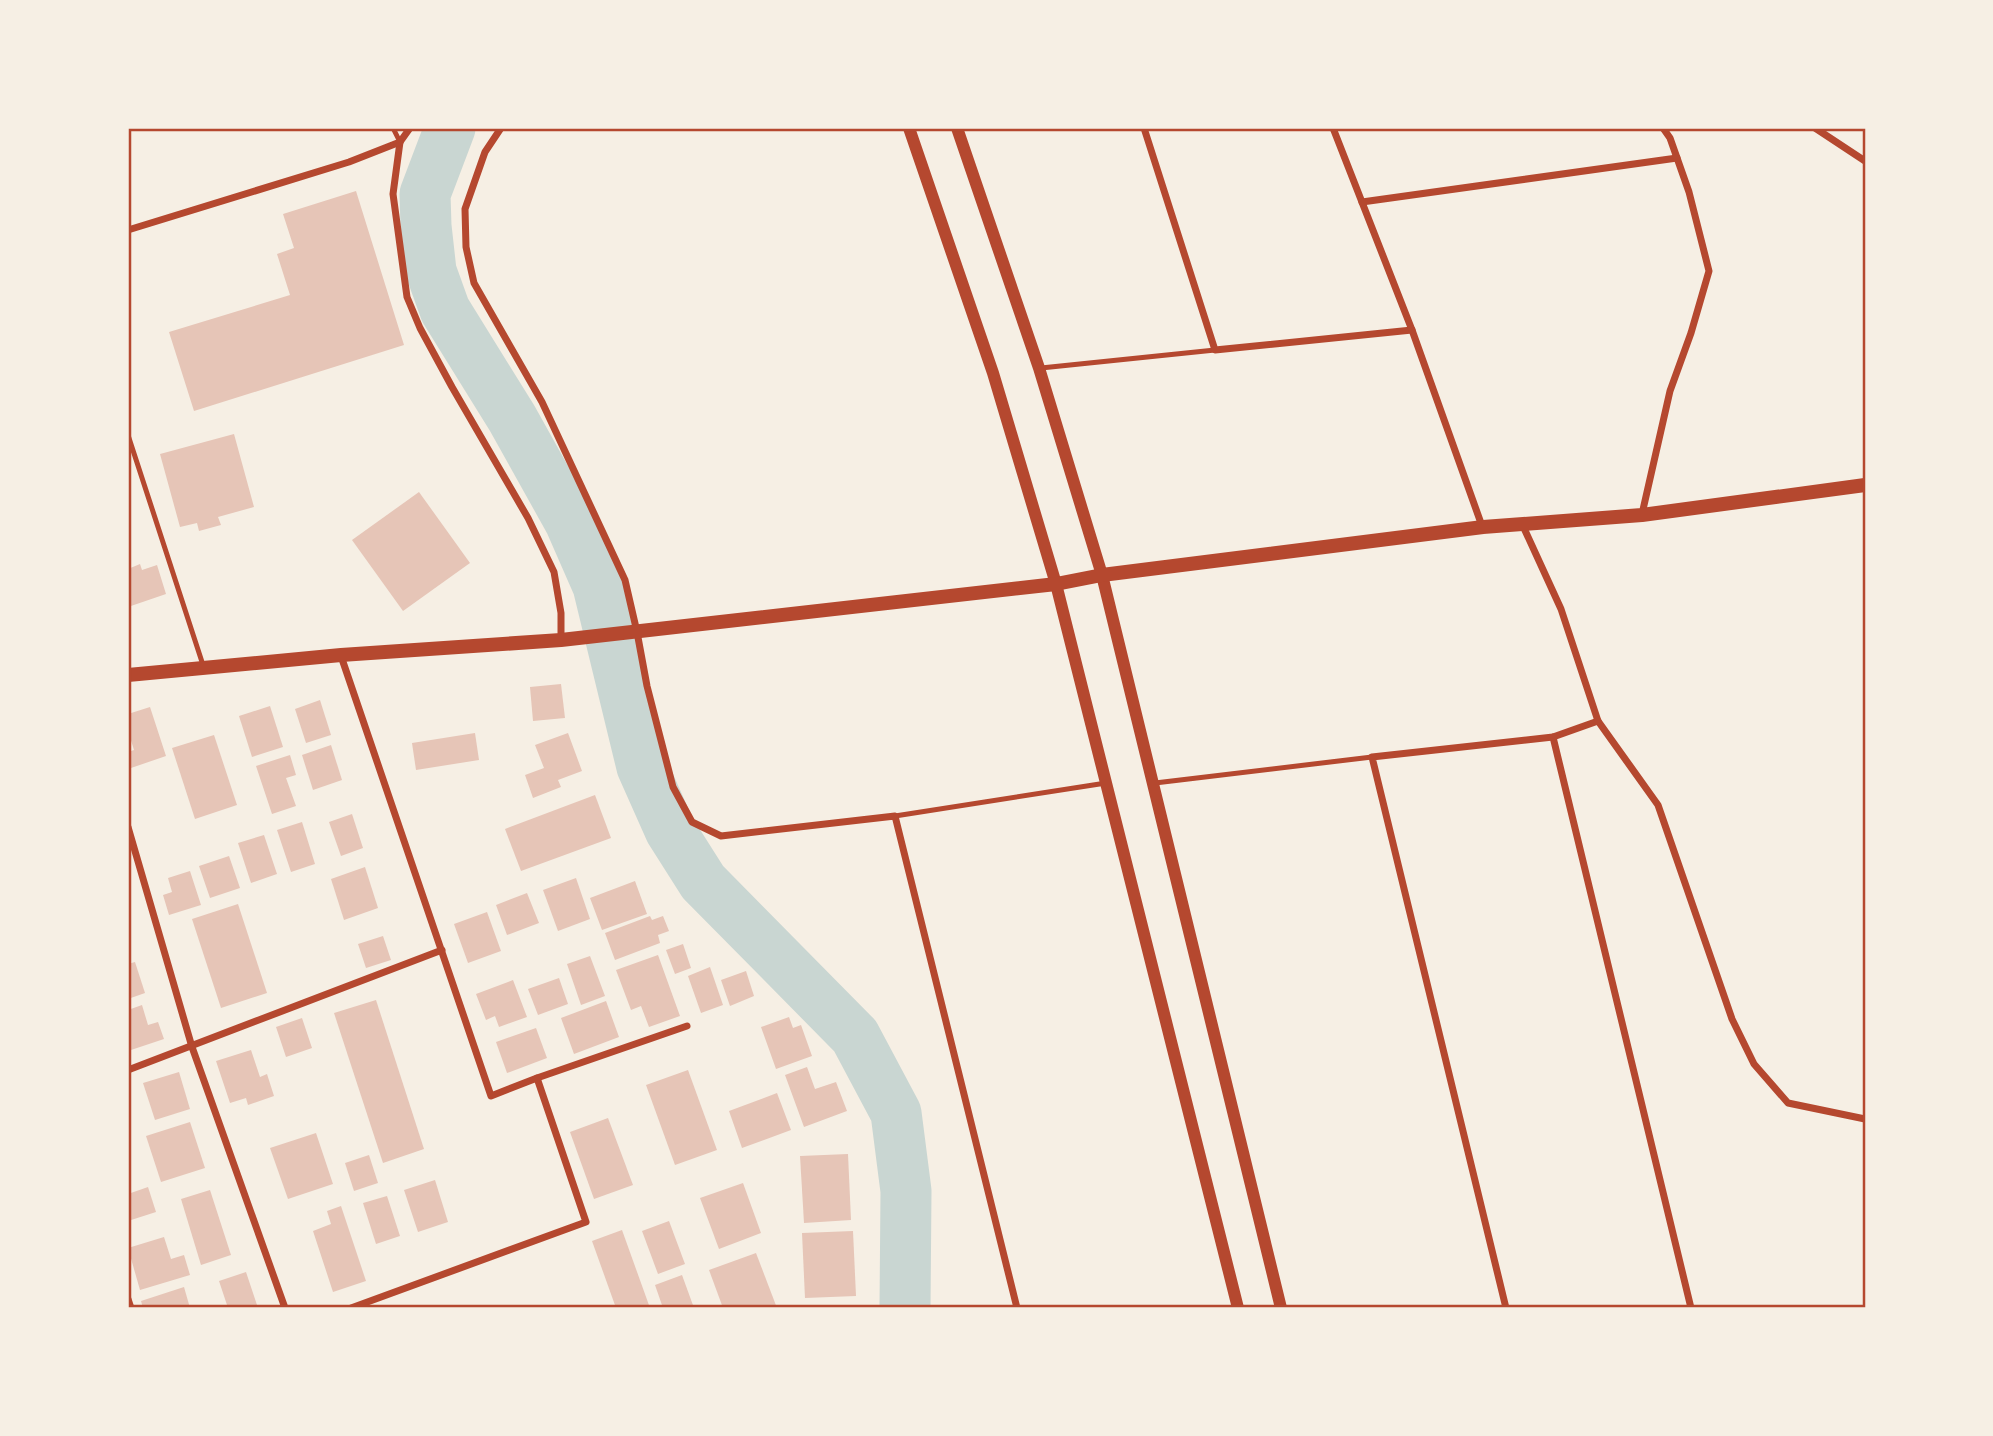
<svg xmlns="http://www.w3.org/2000/svg" width="1993" height="1436" viewBox="0 0 1993 1436" font-family="'IBM Plex Sans',sans-serif">
	<rect width="100%" height="100%" fill="#f6efe4"/>
	<g fill="none" stroke-linecap="round" stroke-linejoin="round">
		<polyline stroke="#c9d6d2" stroke-width="51" points="450,128 425,194 426,226 431,271 445,310 512,418 570,522 598,586 642,767 670,830 703,882 855,1036 896,1113 906,1191 905,1308"/>
	</g>
	<g fill="#e6c5b7">
		<polygon points="356,191 404,345 194,411 169,332 290,295 277,254 294,248 283,214"/>
		<polygon points="234,434 254,507 218,517 221,525 199,531 197,523 180,527 160,454"/>
		<polygon points="419,492 470,563 403,611 352,540"/>
		<polygon points="140,564 142,570 157,565 166,594 128,607 128,569"/>
		<polygon points="561,684 565,718 533,721 530,687"/>
		<polygon points="320,700 331,735 306,743 295,709"/>
		<polygon points="270,706 283,747 252,757 239,716"/>
		<polygon points="150,707 166,756 131,768 128,752 134,750 128,731 128,714"/>
		<polygon points="475,733 479,760 416,770 412,743"/>
		<polygon points="568,733 582,771 558,780 561,787 533,798 525,775 544,768 535,745"/>
		<polygon points="214,735 237,805 195,819 172,748"/>
		<polygon points="331,745 342,780 313,790 302,755"/>
		<polygon points="290,755 296,775 286,778 296,806 272,814 256,766"/>
		<polygon points="595,795 611,838 521,871 505,829"/>
		<polygon points="352,814 363,848 341,856 329,822"/>
		<polygon points="302,822 315,864 291,872 277,830"/>
		<polygon points="264,835 277,874 251,883 238,843"/>
		<polygon points="229,856 240,888 210,898 199,866"/>
		<polygon points="365,867 378,908 344,920 331,879"/>
		<polygon points="190,871 201,905 169,915 163,895 172,892 168,878"/>
		<polygon points="576,878 590,919 558,931 543,890"/>
		<polygon points="635,881 647,914 602,930 590,898"/>
		<polygon points="527,893 539,923 507,935 496,905"/>
		<polygon points="238,904 267,993 221,1008 192,919"/>
		<polygon points="487,912 501,951 468,963 454,924"/>
		<polygon points="650,916 652,920 663,916 669,931 658,935 660,943 615,960 605,933"/>
		<polygon points="383,936 391,960 366,968 358,944"/>
		<polygon points="683,944 691,968 675,974 666,950"/>
		<polygon points="658,955 680,1016 649,1027 641,1006 631,1010 616,970"/>
		<polygon points="590,956 605,996 581,1005 567,964"/>
		<polygon points="135,962 145,993 128,999 128,964"/>
		<polygon points="710,967 723,1005 701,1013 688,976"/>
		<polygon points="746,971 754,996 730,1006 721,980"/>
		<polygon points="559,978 568,1004 538,1015 528,989"/>
		<polygon points="513,980 527,1017 499,1027 495,1016 486,1020 476,994"/>
		<polygon points="376,1000 424,1149 383,1163 334,1013"/>
		<polygon points="606,1001 619,1037 574,1054 561,1018"/>
		<polygon points="142,1005 148,1025 158,1022 164,1039 128,1051 128,1010"/>
		<polygon points="789,1017 793,1028 801,1025 812,1056 776,1069 761,1027"/>
		<polygon points="302,1018 312,1048 286,1057 276,1027"/>
		<polygon points="536,1028 547,1058 507,1073 496,1042"/>
		<polygon points="251,1050 260,1077 267,1074 274,1096 248,1105 246,1098 230,1103 216,1061"/>
		<polygon points="807,1067 815,1089 836,1082 847,1111 804,1127 785,1075"/>
		<polygon points="688,1070 717,1150 675,1165 646,1085"/>
		<polygon points="179,1072 190,1109 155,1120 143,1083"/>
		<polygon points="777,1093 791,1130 742,1148 729,1111"/>
		<polygon points="608,1118 633,1185 594,1199 570,1132"/>
		<polygon points="190,1122 205,1168 161,1182 146,1136"/>
		<polygon points="316,1133 333,1184 288,1199 270,1148"/>
		<polygon points="848,1154 851,1220 804,1223 800,1156"/>
		<polygon points="369,1155 378,1183 354,1191 345,1163"/>
		<polygon points="435,1180 448,1222 418,1232 404,1190"/>
		<polygon points="743,1183 761,1233 719,1249 700,1198"/>
		<polygon points="148,1187 156,1212 128,1221 128,1194"/>
		<polygon points="210,1190 231,1255 201,1265 181,1199"/>
		<polygon points="387,1196 400,1236 376,1244 363,1203"/>
		<polygon points="341,1206 366,1281 333,1292 313,1231 331,1224 327,1211"/>
		<polygon points="669,1221 685,1264 658,1274 642,1231"/>
		<polygon points="622,1230 650,1308 616,1308 592,1241"/>
		<polygon points="853,1231 856,1296 805,1298 802,1233"/>
		<polygon points="164,1237 171,1259 184,1255 190,1275 140,1290 128,1248"/>
		<polygon points="756,1253 777,1308 723,1308 709,1270"/>
		<polygon points="246,1272 258,1308 228,1308 219,1281"/>
		<polygon points="682,1275 694,1308 663,1308 655,1285"/>
		<polygon points="184,1287 190,1308 143,1308 141,1301"/>
	</g>
	<g fill="none" stroke-linecap="round" stroke-linejoin="round">
		<g stroke="#b5482f" stroke-width="5">
			<polyline points="393,128 400,142"/>
			<polyline points="1041,368 1215,350"/>
			<polyline points="128,435 203,665"/>
			<polyline points="1155,783 1372,757"/>
			<polyline points="895,816 1106,783"/>
		</g>
		<g stroke="#b5482f" stroke-width="7">
			<polyline points="410,128 400,142 393,194 407,297 420,328 452,387 528,518 554,572 561,613 561,640"/>
			<polyline points="501,128 485,152 465,209 466,247 474,283 542,402 625,580 637,632 647,686 673,787 692,822 721,836 895,816 1017,1308"/>
			<polyline points="1144,128 1215,350 1412,330"/>
			<polyline points="1333,128 1412,330 1482,526"/>
			<polyline points="1815,128 1865,161"/>
			<polyline points="1362,202 1677,158"/>
			<polyline points="128,230 349,162 400,142"/>
			<polyline points="1642,514 1670,391 1691,333 1709,271 1689,192 1670,138 1663,128"/>
			<polyline points="1523,526 1561,609 1598,721 1658,805 1732,1019 1754,1064 1788,1103 1865,1119"/>
			<polyline points="341,656 491,1096 537,1078 586,1222 351,1308"/>
			<polyline points="1553,737 1691,1308"/>
			<polyline points="128,827 192,1047 285,1308"/>
			<polyline points="128,1070 442,950"/>
			<polyline points="537,1078 687,1026"/>
			<polyline points="128,1299 131,1308"/>
			<polyline points="1506,1308 1372,757 1553,737 1598,721"/>
		</g>
		<g stroke="#b5482f" stroke-width="12">
			<polyline points="909,128 993,373 1056,584 1238,1308"/>
			<polyline points="957,128 1039,368 1102,575 1281,1308"/>
		</g>
		<polyline stroke="#b5482f" stroke-width="14" points="128,675 341,655 561,640 1056,584 1102,575 1483,527 1642,515 1865,485"/>
	</g>
	<rect width="1993" height="1436" fill="none" stroke="#f6efe4" stroke-width="259"/>
	<rect x="130" y="130" width="1734" height="1176" fill="none" stroke="#b5482f" stroke-width="2.5"/>
</svg>
